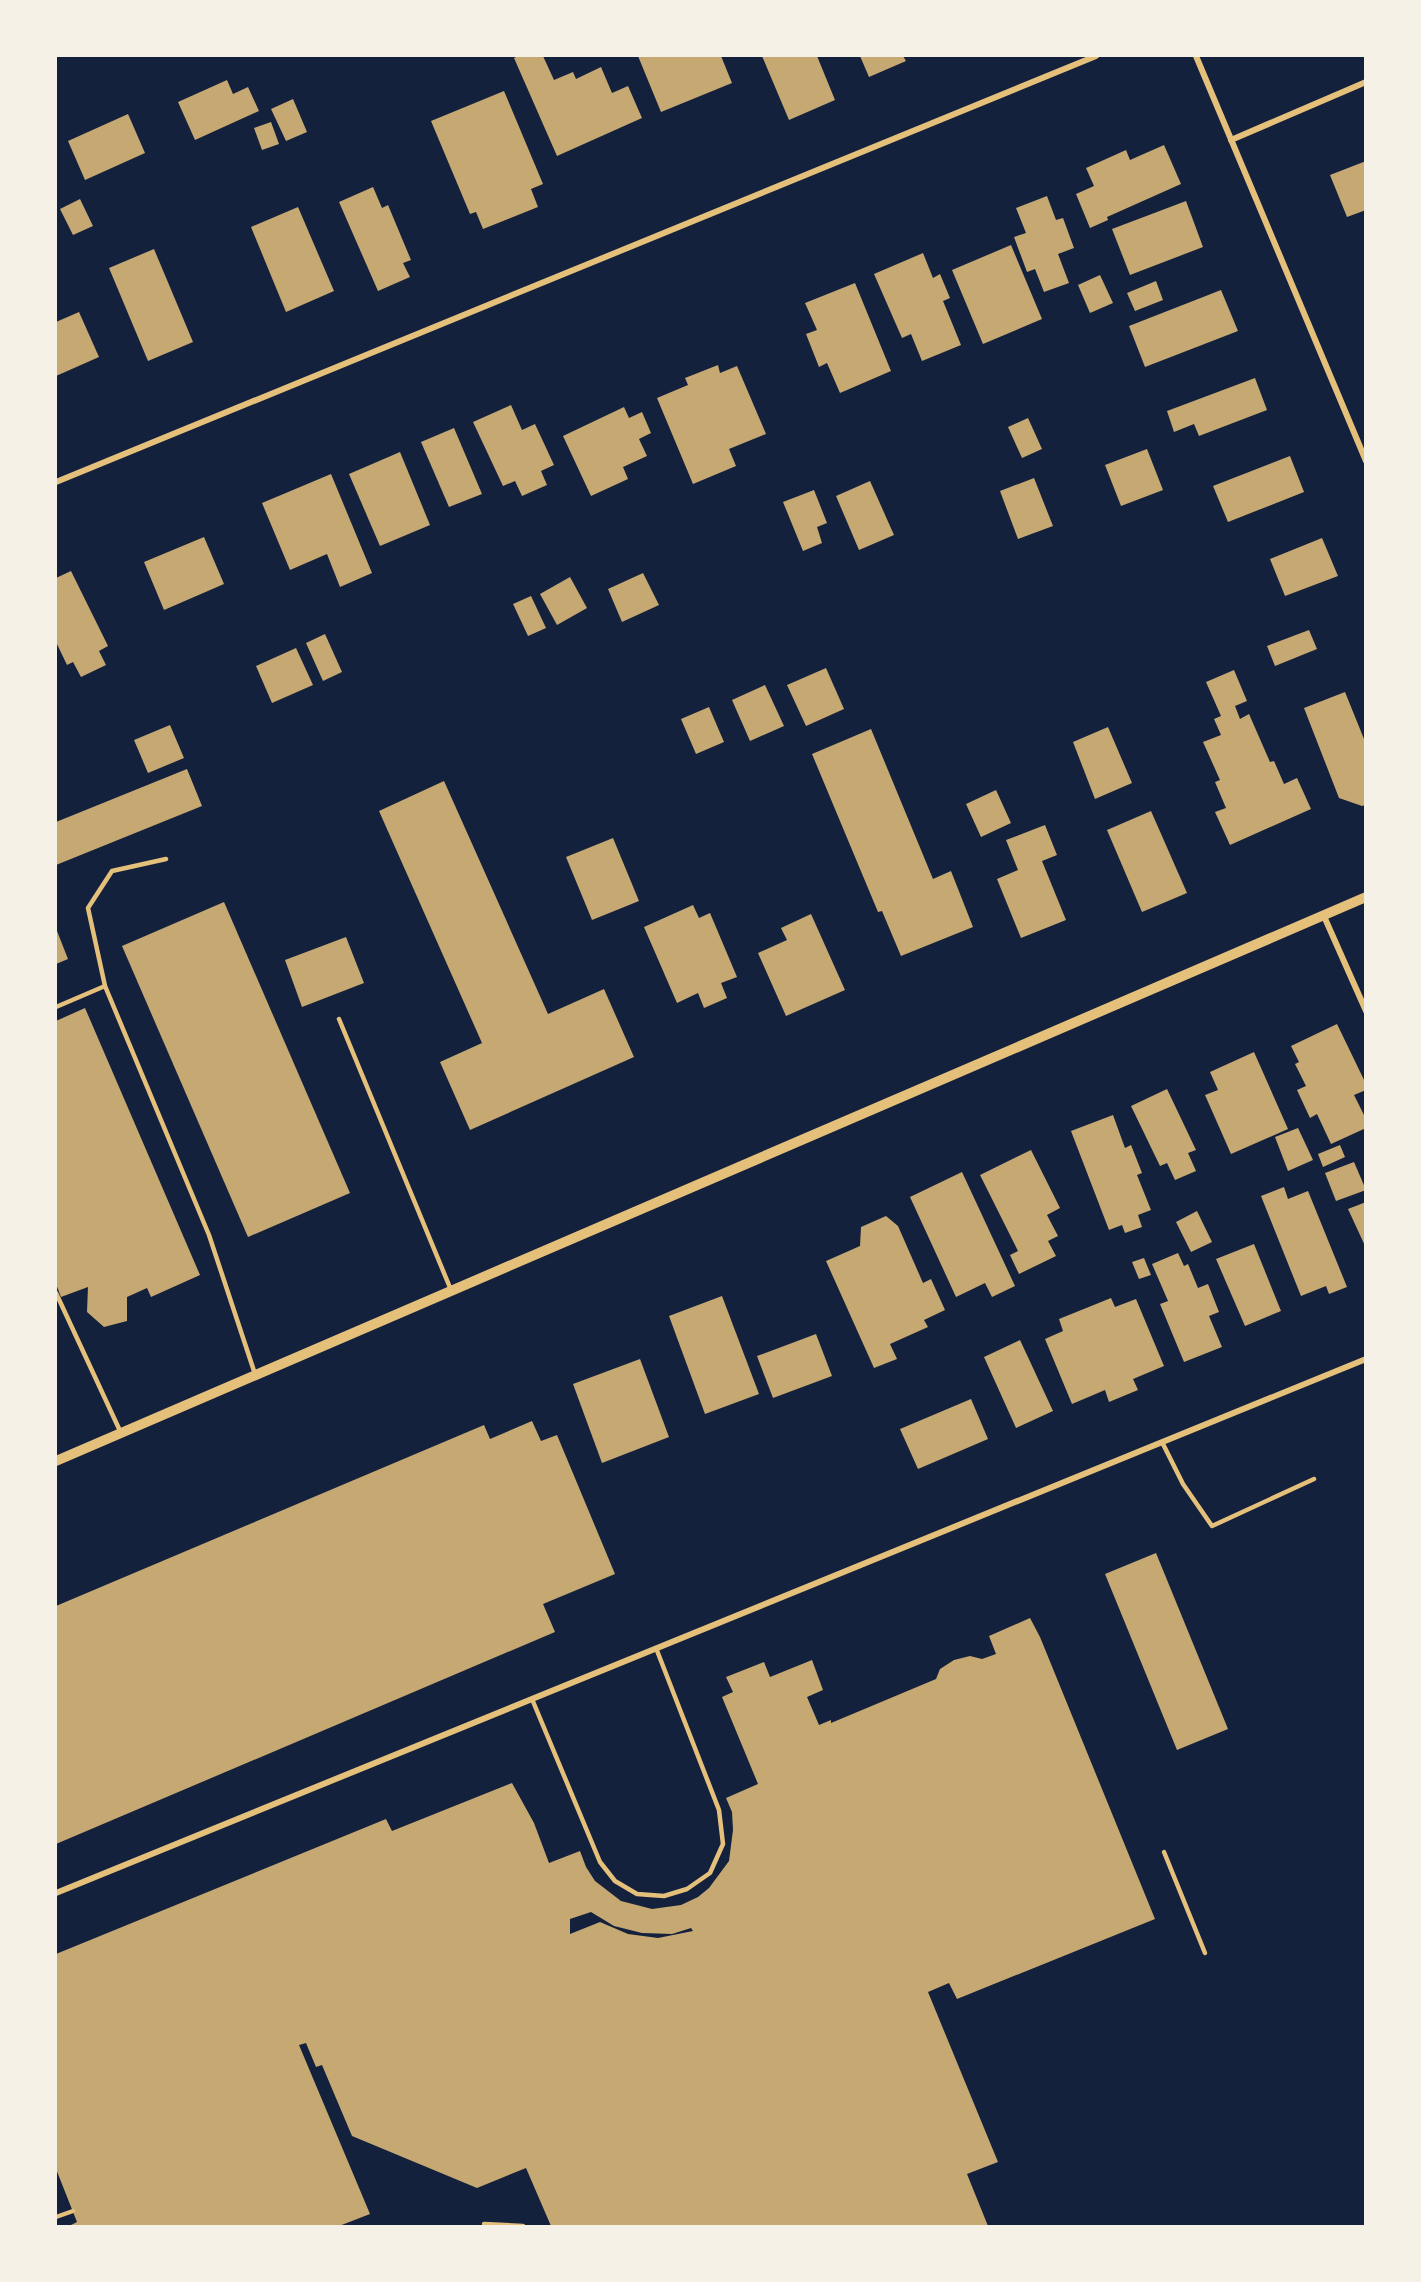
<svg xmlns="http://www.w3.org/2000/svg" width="1421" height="2282" viewBox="0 0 1421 2282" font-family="Ubuntu,sans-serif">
	<rect width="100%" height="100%" fill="#14213d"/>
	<g fill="#c6a872" fill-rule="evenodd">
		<polygon points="518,56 543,56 554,80 573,72 576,79 601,67 612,93 628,86 642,118 557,156 514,58"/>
		<polygon points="638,56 721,56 732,83 661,112"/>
		<polygon points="762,56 817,56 835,100 789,120"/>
		<polygon points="860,56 903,56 906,61 869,77"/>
		<polygon points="227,80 233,94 248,87 259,111 195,140 178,102"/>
		<polygon points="504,91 543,184 531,189 538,207 483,229 476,212 470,214 431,121"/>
		<polygon points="293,99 307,132 286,141 271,109"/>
		<polygon points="128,114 145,153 85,180 68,141"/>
		<polygon points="271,122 279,144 262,150 254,128"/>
		<polygon points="1164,145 1181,184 1107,217 1108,220 1090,228 1076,194 1094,186 1086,168 1126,150 1130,160"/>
		<polygon points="1366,161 1366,210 1347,217 1330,175"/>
		<polygon points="373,187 382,208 388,205 411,260 403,263 410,277 378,291 339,202"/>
		<polygon points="1047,196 1056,220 1063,218 1074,248 1058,254 1069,283 1044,292 1035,269 1027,272 1014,237 1026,233 1016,208"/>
		<polygon points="80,199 93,226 73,235 60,209"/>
		<polygon points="1186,201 1203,247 1130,275 1112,229"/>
		<polygon points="298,207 334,291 286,312 251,227"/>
		<polygon points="1011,245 1042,319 983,344 952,270"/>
		<polygon points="154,249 193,342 148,361 109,268"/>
		<polygon points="923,253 933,278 940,274 950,298 943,301 961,345 922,361 911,334 902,338 874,274"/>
		<polygon points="1100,275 1113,303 1090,313 1078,285"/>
		<polygon points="1156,281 1163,300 1135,311 1127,293"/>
		<polygon points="855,283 891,371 840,393 827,363 819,367 806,334 817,330 805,303"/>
		<polygon points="1221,290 1238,331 1145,367 1129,326"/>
		<polygon points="79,312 99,357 56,376 56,322"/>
		<polygon points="718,365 720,373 737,366 766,434 729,449 736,466 693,484 657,398 688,385 685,378"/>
		<polygon points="1255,378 1267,410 1199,436 1194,424 1174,432 1167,411"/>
		<polygon points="511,405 522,430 535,424 554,465 541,471 547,485 522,496 515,481 503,486 473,422"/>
		<polygon points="624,407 629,418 642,412 651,433 639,439 647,456 623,467 628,479 591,496 563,436"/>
		<polygon points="1028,418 1042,449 1022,458 1008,427"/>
		<polygon points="454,428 482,494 449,507 421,442"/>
		<polygon points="1147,449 1163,490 1121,506 1105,465"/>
		<polygon points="400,452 430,525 380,546 349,474"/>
		<polygon points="1290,456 1304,492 1228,522 1213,486"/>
		<polygon points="331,474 372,573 340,587 327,554 290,570 262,503"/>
		<polygon points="1034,478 1053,526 1018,539 1000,491"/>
		<polygon points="870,481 894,535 859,550 836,496"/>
		<polygon points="814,490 827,523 817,527 822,543 803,551 783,502"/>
		<polygon points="204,537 224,584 164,610 144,562"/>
		<polygon points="1322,538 1338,576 1285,596 1270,559"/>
		<polygon points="71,571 108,646 99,651 106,665 81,677 73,662 67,665 56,642 56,578"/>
		<polygon points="643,573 659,605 622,622 608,589"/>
		<polygon points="570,577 587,608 557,625 540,594"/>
		<polygon points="531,596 546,628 528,636 513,604"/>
		<polygon points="1309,630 1317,649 1275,666 1267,646"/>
		<polygon points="325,634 342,672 323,681 306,643"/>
		<polygon points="296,648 313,685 272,703 256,666"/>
		<polygon points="826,668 844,709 806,726 787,685"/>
		<polygon points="1234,670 1247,701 1235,706 1240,719 1249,714 1270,762 1274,761 1284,784 1297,778 1311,809 1230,845 1215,812 1226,808 1215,782 1220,780 1203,742 1221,735 1214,719 1221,716 1206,682"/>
		<polygon points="765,685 784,726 750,741 732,700"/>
		<polygon points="1345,692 1366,744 1366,805 1362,806 1339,798 1304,708"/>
		<polygon points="709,707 724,742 696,754 681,719"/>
		<polygon points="170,725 184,758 148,773 134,740"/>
		<polygon points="1108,727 1132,783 1095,799 1073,742"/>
		<polygon points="871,729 933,879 951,871 973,927 901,956 882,911 878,912 812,754"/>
		<polygon points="187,769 202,806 56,865 56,822"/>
		<polygon points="444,781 548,1014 604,989 634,1057 470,1130 440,1062 482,1043 379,811"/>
		<polygon points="996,790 1011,823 981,837 966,804"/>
		<polygon points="1151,811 1187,893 1142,912 1107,830"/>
		<polygon points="1045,825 1057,855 1042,861 1066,920 1021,938 997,879 1018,870 1006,840"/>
		<polygon points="613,838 639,901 592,920 566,857"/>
		<polygon points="224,902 350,1193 248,1237 122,946"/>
		<polygon points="693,905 699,918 710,913 737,977 721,983 727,998 704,1008 698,993 677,1003 644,927"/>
		<polygon points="811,914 845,990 786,1016 758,953 787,940 781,928"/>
		<polygon points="57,931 68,959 56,964 56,932"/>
		<polygon points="346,937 364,983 302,1007 285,960"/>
		<polygon points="85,1008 200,1275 151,1297 147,1288 127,1297 127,1321 104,1327 87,1312 88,1287 61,1297 56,1284 56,1021"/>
		<polygon points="1337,1024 1366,1084 1366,1090 1354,1095 1366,1119 1366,1128 1331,1144 1317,1114 1310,1118 1297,1090 1306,1086 1295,1064 1299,1062 1291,1046"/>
		<polygon points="1254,1052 1288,1129 1231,1154 1205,1095 1218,1090 1210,1072"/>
		<polygon points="1167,1089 1196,1150 1188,1153 1196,1171 1175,1180 1167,1163 1160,1166 1131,1106"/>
		<polygon points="1113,1115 1125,1148 1131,1145 1142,1173 1137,1175 1151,1210 1138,1215 1142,1227 1125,1233 1122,1225 1109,1230 1071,1131"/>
		<polygon points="1298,1128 1313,1160 1288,1171 1275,1137"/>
		<polygon points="1340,1145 1345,1157 1323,1167 1318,1154"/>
		<polygon points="1031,1150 1060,1208 1047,1215 1058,1236 1048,1241 1056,1256 1019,1274 1010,1255 1018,1251 980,1175"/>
		<polygon points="1354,1162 1366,1190 1336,1201 1325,1173"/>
		<polygon points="962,1172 1015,1286 992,1297 985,1283 956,1297 910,1197"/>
		<polygon points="1284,1187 1288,1199 1308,1191 1347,1287 1329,1294 1326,1286 1301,1296 1261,1196"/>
		<polygon points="1366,1202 1366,1248 1348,1209"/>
		<polygon points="1197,1211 1212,1242 1191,1252 1176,1222"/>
		<polygon points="886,1216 898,1226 923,1283 931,1279 945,1310 924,1320 928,1327 890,1344 897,1359 874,1368 826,1261 860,1246 861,1227"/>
		<polygon points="1254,1244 1281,1311 1245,1326 1216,1259"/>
		<polygon points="1178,1253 1184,1266 1188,1264 1198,1288 1208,1284 1219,1312 1209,1316 1222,1347 1184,1362 1160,1304 1168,1301 1152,1264"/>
		<polygon points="1144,1258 1151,1275 1139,1279 1132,1262"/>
		<polygon points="722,1296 759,1394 705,1414 669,1316"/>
		<polygon points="1111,1298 1115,1307 1136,1299 1164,1366 1133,1379 1138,1390 1109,1402 1105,1390 1072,1404 1045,1339 1063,1331 1059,1319"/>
		<polygon points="816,1334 832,1376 773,1398 757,1356"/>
		<polygon points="1020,1340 1053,1411 1016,1428 984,1357"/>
		<polygon points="640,1359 669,1437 602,1463 573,1384"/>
		<polygon points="971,1399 988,1439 918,1469 900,1429"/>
		<polygon points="532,1421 541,1441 557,1435 615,1574 543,1604 555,1632 56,1844 56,1606 484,1425 490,1439"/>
		<polygon points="1156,1553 1228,1729 1177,1750 1105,1574"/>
		<path d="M 1030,1618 L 1040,1637 L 1155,1919 L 957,1999 L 949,1983 L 928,1992 L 998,2162 L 967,2174 L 988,2226 L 551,2226 L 526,2168 L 477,2188 L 352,2136 L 322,2065 L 316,2067 L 306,2043 L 299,2045 L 370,2214 L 339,2226 L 69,2226 L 77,2222 L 56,2169 L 56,1954 L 386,1819 L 392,1831 L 512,1783 L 534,1823 L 549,1863 L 580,1851 L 586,1867 L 595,1881 L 621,1901 L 652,1909 L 681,1905 L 698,1897 L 709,1888 L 729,1861 L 733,1830 L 732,1812 L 726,1798 L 758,1784 L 722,1697 L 733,1692 L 726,1677 L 764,1662 L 770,1677 L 812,1660 L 823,1690 L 807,1697 L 819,1725 L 831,1720 L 831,1723 L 936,1679 L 940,1669 L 954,1660 L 970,1656 L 982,1659 L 996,1654 L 989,1636 ZM 591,1912 L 614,1926 L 642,1933 L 672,1934 L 691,1928 L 693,1931 L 658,1938 L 628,1934 L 600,1922 L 570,1934 L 570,1919 Z"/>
	</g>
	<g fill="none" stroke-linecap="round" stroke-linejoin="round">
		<polyline stroke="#e5c07b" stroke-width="4" points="56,2217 73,2211"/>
		<g stroke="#e5c07b" stroke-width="4.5">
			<polyline points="166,859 112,871 88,908 105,986 209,1235 255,1374"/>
			<polyline points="56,1007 105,986"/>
			<polyline points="339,1019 451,1290"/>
			<polyline points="56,1293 121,1433"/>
			<polyline points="1162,1442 1183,1484 1212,1526 1314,1479"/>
			<polyline points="532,1699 600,1862 615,1881 637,1894 664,1896 687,1889 710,1873 723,1844 719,1810 656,1648"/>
			<polyline points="1164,1852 1205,1953"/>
			<polyline points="484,2224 523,2226"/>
		</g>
		<g stroke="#e5c07b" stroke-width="6">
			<polyline points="1196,56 1366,461"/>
			<polyline points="1231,140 1366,82"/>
			<polyline points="56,482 1096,56"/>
			<polyline points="1323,914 1366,1011"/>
			<polyline points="56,1893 1366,1359"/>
		</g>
		<polyline stroke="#e5c07b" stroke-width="10" points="56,1461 1366,897"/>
	</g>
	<rect width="1421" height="2282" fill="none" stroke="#f6f1e7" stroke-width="114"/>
</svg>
